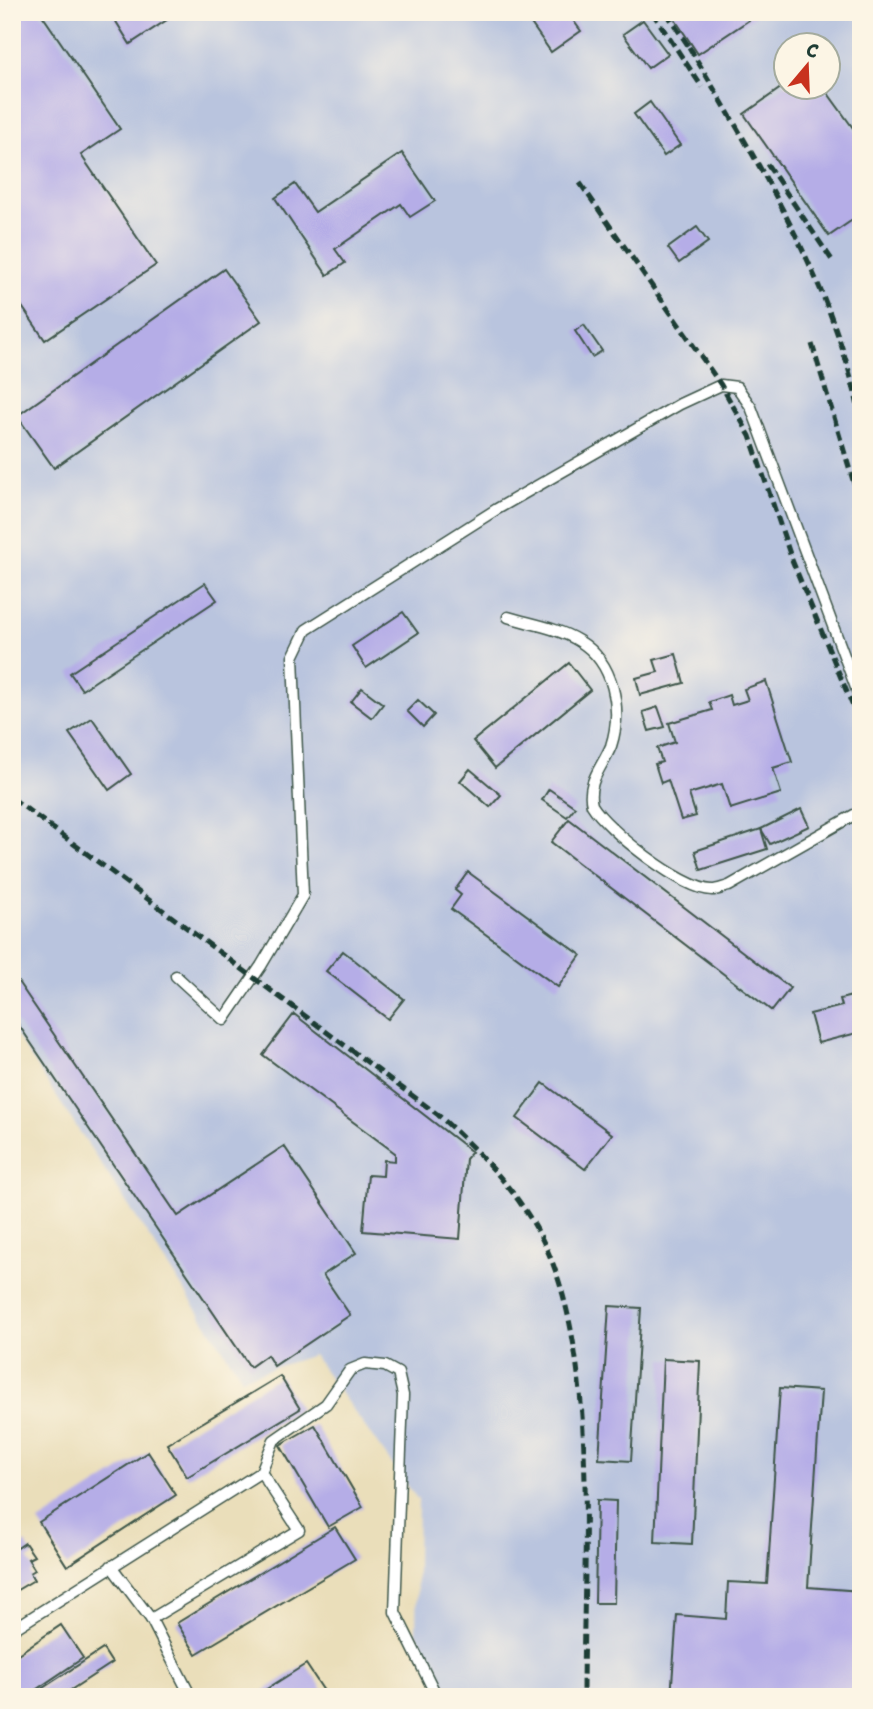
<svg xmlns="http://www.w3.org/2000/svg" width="873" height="1709" viewBox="0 0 873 1709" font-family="'Shantell Sans',sans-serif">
	<rect width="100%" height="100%" fill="#fcf5e5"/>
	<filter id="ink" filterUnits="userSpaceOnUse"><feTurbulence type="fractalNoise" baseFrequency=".0143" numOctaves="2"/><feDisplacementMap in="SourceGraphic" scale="14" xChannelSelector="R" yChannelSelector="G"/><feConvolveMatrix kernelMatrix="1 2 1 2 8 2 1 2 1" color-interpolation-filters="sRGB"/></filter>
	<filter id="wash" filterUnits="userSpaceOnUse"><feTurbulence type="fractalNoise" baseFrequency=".00686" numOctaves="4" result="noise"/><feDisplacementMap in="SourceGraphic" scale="28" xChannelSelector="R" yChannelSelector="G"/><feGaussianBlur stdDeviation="1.57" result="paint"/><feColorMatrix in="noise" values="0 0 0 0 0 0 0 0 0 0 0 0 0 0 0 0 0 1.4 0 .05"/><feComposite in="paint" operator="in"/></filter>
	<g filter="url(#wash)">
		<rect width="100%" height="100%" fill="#eadeba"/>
		<path fill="#b9c4de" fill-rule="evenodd" d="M 12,12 L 861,12 L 861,1697 L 451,1697 L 416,1632 L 418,1500 L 313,1355 L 242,1378 L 12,1029 ZM 786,46 L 828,46 L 828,88 L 786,88 Z"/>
		<g id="blocks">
			<g fill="#b5ade7">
				<polygon points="12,12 40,12 120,129 81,155 156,265 45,340 12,292"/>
				<polygon points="110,12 179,12 130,44"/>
				<polygon points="523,12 567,12 581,31 551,52"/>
				<polygon points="670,12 761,12 698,54"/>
				<polygon points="643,20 668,54 648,68 623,34"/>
				<polygon points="785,85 824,88 861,139 861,214 829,236 744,114"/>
				<polygon points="650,102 680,145 664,156 634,114"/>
				<polygon points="402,153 435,201 410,217 401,204 335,249 345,263 327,275 275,198 295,184 315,212"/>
				<polygon points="697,227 708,242 679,263 668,248"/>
				<polygon points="224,269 261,321 54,468 17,416"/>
				<polygon points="584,325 602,351 592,357 575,331"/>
				<polygon points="205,583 217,600 82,690 70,673"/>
				<polygon points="403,612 418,633 366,668 352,646"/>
				<polygon points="676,654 684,683 640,695 636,678 658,672 654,660"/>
				<polygon points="569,663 590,690 495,768 473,741"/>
				<polygon points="766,681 792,762 773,768 781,793 730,809 722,784 689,794 696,816 681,820 668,780 661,783 655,764 662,762 657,748 675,742 669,723 712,710 709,702 729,695 732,705 748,700 744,689"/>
				<polygon points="362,688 383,704 372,718 351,702"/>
				<polygon points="418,700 434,715 423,727 407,711"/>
				<polygon points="658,707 665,727 649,731 643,712"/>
				<polygon points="92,718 131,774 109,790 69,733"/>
				<polygon points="470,769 501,795 490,807 460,781"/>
				<polygon points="549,789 575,807 567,817 542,800"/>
				<polygon points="801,809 809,826 770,844 761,829"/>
				<polygon points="569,819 790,988 772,1011 551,842"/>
				<polygon points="761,829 767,849 701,870 695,851"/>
				<polygon points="468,872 581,955 558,987 451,909 461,895 455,890"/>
				<polygon points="343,951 404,999 388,1019 326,971"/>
				<polygon points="12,973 178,1216 284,1146 356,1253 323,1275 350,1315 274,1366 267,1355 250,1367 12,1015"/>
				<polygon points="852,996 855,1004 861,1002 861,1032 818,1043 810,1014 842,1006 840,999"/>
				<polygon points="294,1014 472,1152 466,1159 460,1239 363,1231 368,1175 383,1176 384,1160 395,1161 395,1153 263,1055"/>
				<polygon points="543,1083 612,1134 585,1169 517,1118"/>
				<polygon points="609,1306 641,1308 631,1461 599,1459"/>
				<polygon points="663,1359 700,1361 692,1544 655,1542"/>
				<polygon points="280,1376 300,1409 187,1477 167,1444"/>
				<polygon points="780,1388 821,1391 808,1587 861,1591 860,1697 671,1697 677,1615 726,1619 728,1582 767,1584"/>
				<polygon points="315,1425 363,1507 328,1527 280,1445"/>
				<polygon points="148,1452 176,1495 67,1566 39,1522"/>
				<polygon points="597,1500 616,1501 614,1603 595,1603"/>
				<polygon points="335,1527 355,1559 196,1654 177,1623"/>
				<polygon points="12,1542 16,1549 25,1543 34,1556 28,1559 35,1570 30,1573 34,1580 12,1593"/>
				<polygon points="61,1625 83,1658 25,1697 19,1694 12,1697 12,1658"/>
				<polygon points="103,1649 112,1663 60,1697 29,1697"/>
				<polygon points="306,1664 328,1697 254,1697"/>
			</g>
		</g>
	</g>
	<g filter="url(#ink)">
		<use href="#blocks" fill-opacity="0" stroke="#3d5548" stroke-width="2"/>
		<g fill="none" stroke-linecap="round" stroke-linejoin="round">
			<g stroke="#3d5548" stroke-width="13">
				<g id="service">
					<path d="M 508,617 C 531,624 558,628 579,641 C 614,662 623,709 611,746 C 603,766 586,782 592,805 C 607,830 682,889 712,890 C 717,890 724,887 729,886 L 861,811"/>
					<polyline points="176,976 224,1020 261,966 303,895 293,657 306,630 497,509 680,404 721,385 737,387 751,407 861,701"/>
					<polyline points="261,1472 274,1440 326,1404 350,1370 365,1364 385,1366 398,1373 403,1395 395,1612 437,1697"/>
					<polyline points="151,1619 191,1697"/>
					<polyline points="12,1630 261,1472 299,1530 151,1619 111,1566"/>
				</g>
			</g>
			<use href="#service" stroke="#fff" stroke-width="10"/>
			<g stroke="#1f3d34" stroke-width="5" stroke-dasharray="10 5" stroke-linecap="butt">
				<polyline points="652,12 702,87"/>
				<polyline points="666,12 693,53"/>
				<path d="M 689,47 C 759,164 835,285 861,421"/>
				<polyline points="767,164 834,263"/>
				<polyline points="580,183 721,385 750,436 792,560 861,726"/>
				<polyline points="812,344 861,507"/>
				<path d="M 12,798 L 437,1114 C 484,1156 530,1203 553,1264 C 598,1384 583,1568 583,1697"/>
			</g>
		</g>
	</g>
	<rect width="873" height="1709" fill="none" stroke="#fcf5e5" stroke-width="42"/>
	<g transform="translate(807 66) rotate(19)"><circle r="33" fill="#fcf5e5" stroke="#a4ab9e" stroke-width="2"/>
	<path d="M0-5L12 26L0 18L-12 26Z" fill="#c8321e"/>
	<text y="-10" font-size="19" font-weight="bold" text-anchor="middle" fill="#1f3d34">С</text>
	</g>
</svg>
